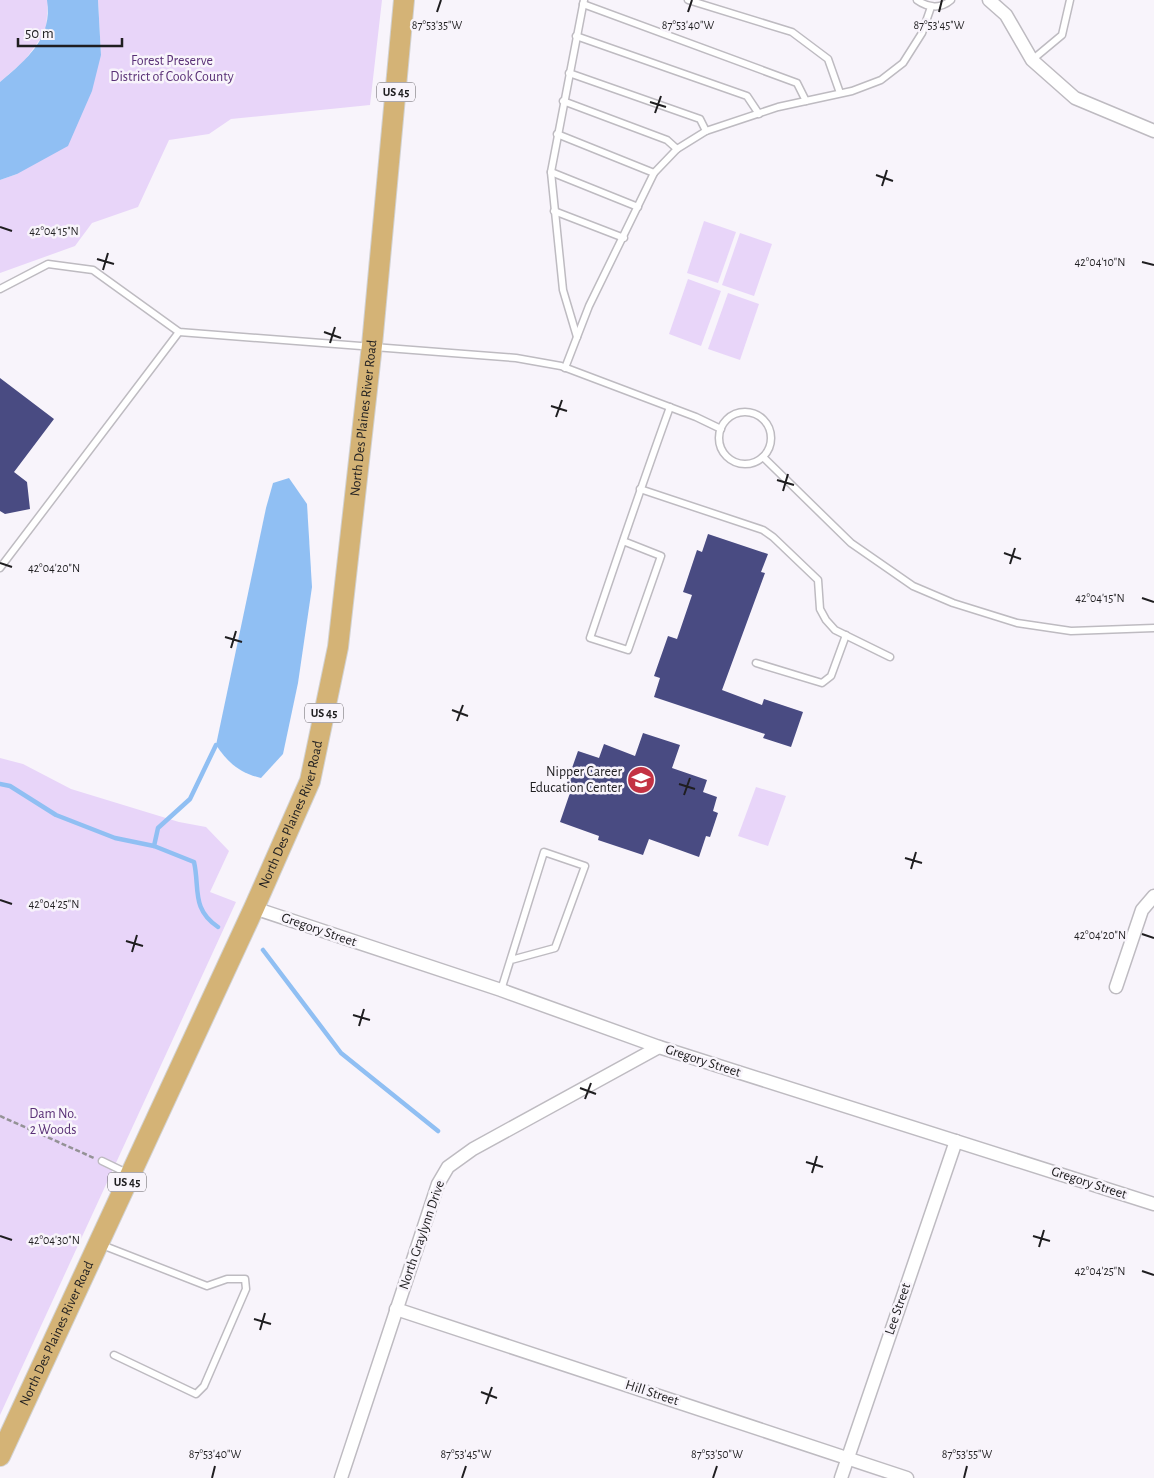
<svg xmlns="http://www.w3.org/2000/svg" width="1154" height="1478" viewBox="0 0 1154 1478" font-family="'Alegreya Sans',sans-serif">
	<rect width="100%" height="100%" fill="#f8f4fb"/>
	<g fill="#e8d5f9">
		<polygon points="0,0 48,0 46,31 25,60 0,82"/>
		<polygon points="98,0 382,0 370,105 231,119 209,134 169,140 138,207 92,223 75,246 0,273 0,180 17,174 101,55"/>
		<polygon points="704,221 736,232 718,283 687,273"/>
		<polygon points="740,233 772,244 754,296 722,285"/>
		<polygon points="688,279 721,291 701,346 669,334"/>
		<polygon points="728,293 759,304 740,360 708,349"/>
		<polygon points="0,758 23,764 71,789 179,822 206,827 229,851 210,892 236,902 0,1415"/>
		<polygon points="756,787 786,796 768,846 738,836"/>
	</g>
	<g fill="#90bff3">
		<path d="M 47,0 L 98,0 L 101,55 L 92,91 L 68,146 L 17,174 L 0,180 L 0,82 C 27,59 53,38 47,0 Z"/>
		<path d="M 289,478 L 307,504 L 312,587 L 298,683 L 283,754 L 261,778 C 240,773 228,763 216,745 L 266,508 L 273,483 Z"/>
	</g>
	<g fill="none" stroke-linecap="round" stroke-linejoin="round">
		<g stroke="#90bff3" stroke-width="4.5">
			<path d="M 0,784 L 10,786 L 56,815 L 115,838 L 154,846 L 194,862 C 200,888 191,909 218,927"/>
			<polyline points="154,846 158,828 190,799 216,745"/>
			<polyline points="263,950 341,1053 438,1131"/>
		</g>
	</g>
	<g fill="#494b82">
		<polygon points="0,378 54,419 14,472 27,482 30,509 5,514 0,511"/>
		<polygon points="708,534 768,554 761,572 765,573 722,690 762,705 764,699 803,712 791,747 763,738 765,734 654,697 660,678 654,676 668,636 677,639 692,595 683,592 697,550 702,552"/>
		<polygon points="643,733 680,745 672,768 707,780 703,792 717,797 713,811 718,813 710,837 706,836 699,857 649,839 643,855 598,840 599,836 560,822 571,790 565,788 578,751 599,758 604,744 635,756"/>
	</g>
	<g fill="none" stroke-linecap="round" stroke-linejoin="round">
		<g stroke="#bebbc1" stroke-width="9">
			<g id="lane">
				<polyline points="688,0 792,32 828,59 840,93"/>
				<path d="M 917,0 C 928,8 941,9 951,0"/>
				<polyline points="583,4 797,83 806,101"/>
				<polyline points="576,36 747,96 759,114"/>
				<polyline points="1032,60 1062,35 1070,0"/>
				<polyline points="569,73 700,119 706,131"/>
				<polyline points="563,101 667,140 677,149"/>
				<polyline points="557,134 654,173"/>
				<polyline points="551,172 638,207"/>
				<polyline points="554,211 624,238"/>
				<polyline points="0,289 48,264 93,270 179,332 516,358 561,366 696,417 721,429"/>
				<polyline points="577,337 563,290 551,172 584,0"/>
				<polyline points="565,368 589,306 654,173 677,149 706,131 778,107 852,91 881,80 903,63 922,33 931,7"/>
				<circle cx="745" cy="438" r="26"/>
				<polyline points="763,457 851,543 913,586 953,603 1017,623 1071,631 1154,628"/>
				<polyline points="640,489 763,530 773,537 818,580 820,609 826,620 835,630 890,657"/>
				<path d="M 623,541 L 661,556 L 628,650 L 590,638 C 616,561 642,484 670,407"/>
				<polyline points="0,568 179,332"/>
				<polyline points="756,663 822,683 831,676 846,635"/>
				<polyline points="501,990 544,852 585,866 555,948 511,960"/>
				<polyline points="102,1161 129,1174"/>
				<polyline points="102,1245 207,1286 227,1279 245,1279 246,1289 204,1386 196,1394 114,1355"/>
			</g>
		</g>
		<g stroke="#bebbc1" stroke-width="15">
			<g id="street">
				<polyline points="989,0 1006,15 1032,60 1075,98 1154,131"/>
				<polyline points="254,908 501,990 659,1047 1154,1204"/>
				<polyline points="1116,987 1142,910 1154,896"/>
				<polyline points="396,1309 907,1478"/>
				<polyline points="341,1478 438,1184 448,1167 473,1149 659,1047"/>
				<polyline points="841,1478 956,1141"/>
			</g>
		</g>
		<g stroke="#d2d2d2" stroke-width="22">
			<g id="primary">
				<path id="s1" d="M 0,1456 L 254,908 L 310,781 L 338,647 L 372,345 L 404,0"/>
			</g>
		</g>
		<polyline stroke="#949296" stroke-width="2.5" stroke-dasharray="5 2.5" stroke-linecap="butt" points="0,1116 94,1158"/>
		<use href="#lane" stroke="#fff" stroke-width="6"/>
		<use href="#street" stroke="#fff" stroke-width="12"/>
		<use href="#primary" stroke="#d4b376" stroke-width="20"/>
	</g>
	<path fill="none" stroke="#1f1e20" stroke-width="2" d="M 437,12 L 441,0M 688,12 L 692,0M 939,12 L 942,0M 650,102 L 666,107M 655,113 L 661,96M 876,175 L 893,181M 882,186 L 887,170M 0,227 L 12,231M 97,259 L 114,264M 1142,262 L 1154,265M 103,270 L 108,253M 324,332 L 341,338M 330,343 L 335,327M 551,406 L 567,411M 556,417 L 562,400M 777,480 L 794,485M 783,491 L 788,474M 1004,553 L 1021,559M 0,563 L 12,567M 1010,564 L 1015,548M 1142,598 L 1154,602M 225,637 L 242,642M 231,648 L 236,631M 452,710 L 468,716M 457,721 L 463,705M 679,784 L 695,789M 684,795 L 690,778M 905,858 L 922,863M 911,869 L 916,852M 0,900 L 12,904M 1142,934 L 1154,938M 126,941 L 143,946M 132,952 L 137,935M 353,1015 L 370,1020M 359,1026 L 364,1009M 580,1088 L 596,1094M 585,1099 L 591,1083M 806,1162 L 823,1167M 812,1173 L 817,1156M 0,1236 L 12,1240M 1033,1236 L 1050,1241M 1039,1247 L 1044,1230M 1142,1271 L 1154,1275M 254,1319 L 271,1324M 260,1330 L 265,1313M 481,1392 L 497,1398M 486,1404 L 492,1387M 212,1478 L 215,1466M 462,1478 L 466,1466M 713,1478 L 717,1466M 964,1478 L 967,1466"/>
	<defs>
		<g id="school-disc" transform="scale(1.4375)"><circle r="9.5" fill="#c33243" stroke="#f8f4fb"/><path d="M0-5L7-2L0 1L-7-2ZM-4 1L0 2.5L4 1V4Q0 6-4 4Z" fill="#fff"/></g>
	</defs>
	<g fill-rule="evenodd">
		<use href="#school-disc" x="641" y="780"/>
	</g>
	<g text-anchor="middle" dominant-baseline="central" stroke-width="5" stroke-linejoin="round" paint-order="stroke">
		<g fill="#f8f4fb" stroke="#605e62" stroke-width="1">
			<rect x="377" y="82.5" width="38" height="19" rx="4"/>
			<rect x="305" y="703.5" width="38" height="19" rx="4"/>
			<rect x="108" y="1172.5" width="38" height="19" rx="4"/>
		</g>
		<g font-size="12" font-weight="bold" fill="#1f1e20">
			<text x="396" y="92">US 45</text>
			<text x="324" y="713">US 45</text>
			<text x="127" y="1182">US 45</text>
		</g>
		<g font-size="14" fill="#593076" stroke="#f8f4fb">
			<text x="172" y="61">Forest Preserve<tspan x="172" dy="16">District of Cook County</tspan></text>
			<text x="53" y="1114">Dam No.<tspan x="53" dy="16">2 Woods</tspan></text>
		</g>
		<g font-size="14" fill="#1f1e20" stroke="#f8f4fb">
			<text stroke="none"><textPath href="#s1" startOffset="1110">North Des Plaines River Road</textPath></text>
			<text stroke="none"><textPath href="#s1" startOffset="705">North Des Plaines River Road</textPath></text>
			<text transform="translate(319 930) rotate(19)">Gregory Street</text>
			<text transform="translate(703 1061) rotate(18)">Gregory Street</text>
			<text transform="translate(1089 1183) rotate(18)">Gregory Street</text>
			<text transform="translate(422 1235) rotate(-71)">North Graylynn Drive</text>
			<text transform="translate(898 1309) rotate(-71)">Lee Street</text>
			<text stroke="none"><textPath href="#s1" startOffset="135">North Des Plaines River Road</textPath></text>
			<text transform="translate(652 1393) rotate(18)">Hill Street</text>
		</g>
		<g font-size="14" fill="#1f1e20" stroke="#f8f4fb" text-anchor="end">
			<text x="622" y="772">Nipper Career<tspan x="622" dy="16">Education Center</tspan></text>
		</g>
	</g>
	<g font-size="12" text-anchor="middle" fill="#1f1e20" stroke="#f8f4fb" stroke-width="5" stroke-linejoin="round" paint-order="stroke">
		<text x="437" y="29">87°53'35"W</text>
		<text x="688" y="29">87°53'40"W</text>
		<text x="939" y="29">87°53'45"W</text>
		<text x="54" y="235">42°04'15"N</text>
		<text x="1100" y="266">42°04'10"N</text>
		<text x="54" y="572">42°04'20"N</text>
		<text x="1100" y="602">42°04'15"N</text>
		<text x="54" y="908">42°04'25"N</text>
		<text x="1100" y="939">42°04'20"N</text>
		<text x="54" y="1244">42°04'30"N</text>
		<text x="1100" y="1275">42°04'25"N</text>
		<text x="215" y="1458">87°53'40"W</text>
		<text x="466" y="1458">87°53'45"W</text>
		<text x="717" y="1458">87°53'50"W</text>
		<text x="967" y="1458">87°53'55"W</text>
	</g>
	<path d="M18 38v8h104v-8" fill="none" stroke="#1f1e20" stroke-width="2.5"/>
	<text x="25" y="38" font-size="15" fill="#1f1e20" stroke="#f8f4fb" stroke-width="4" paint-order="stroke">50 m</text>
</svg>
